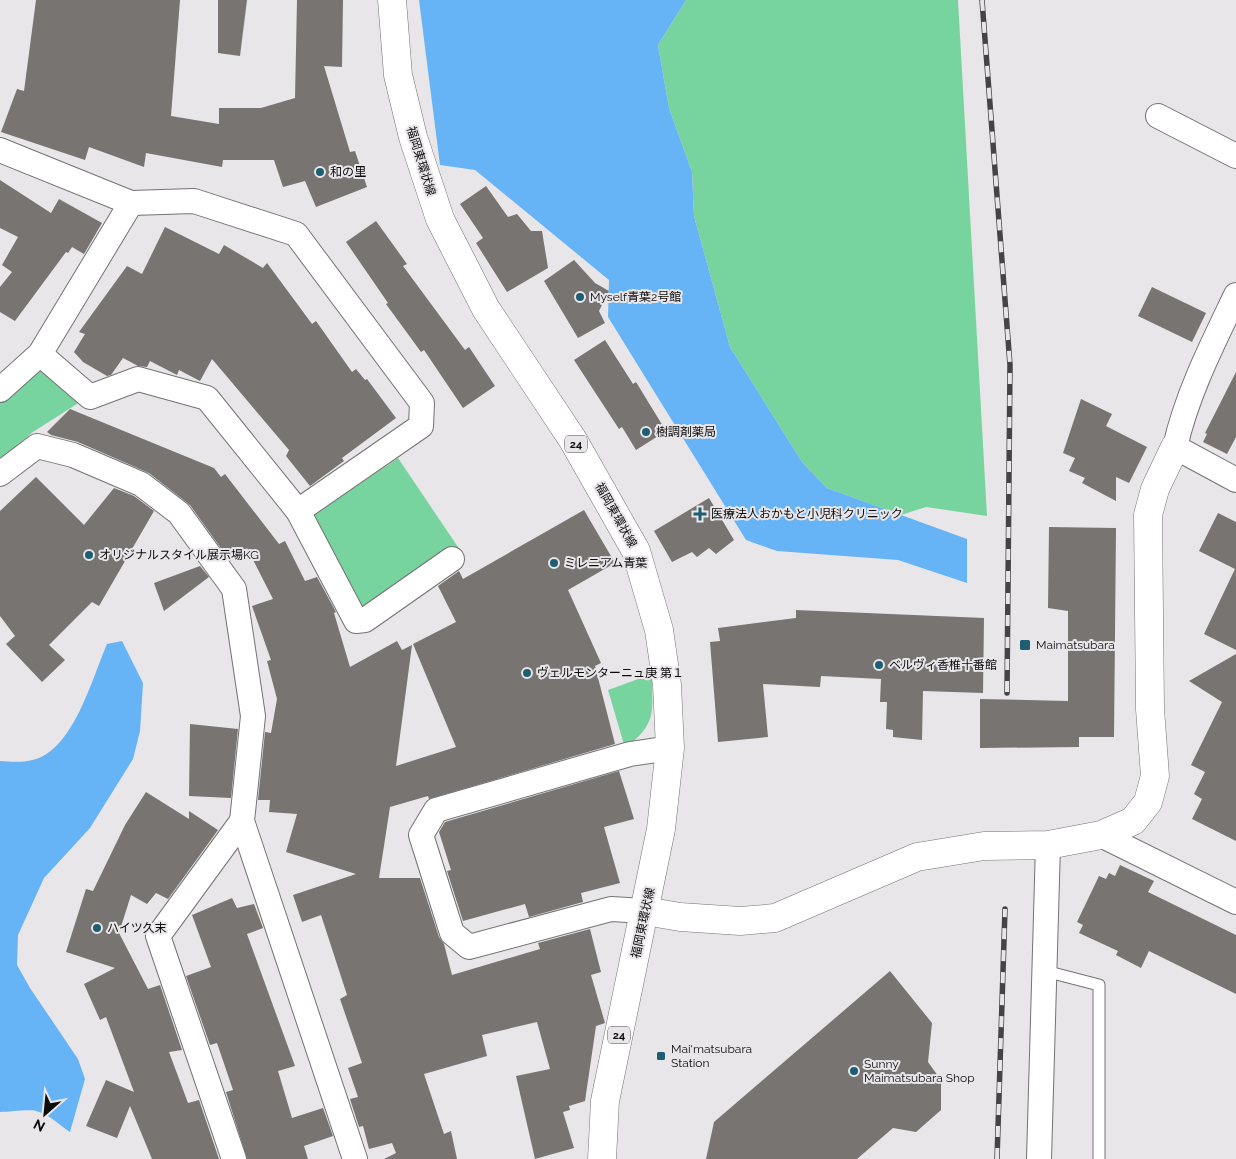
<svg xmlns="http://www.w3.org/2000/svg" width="1236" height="1159" viewBox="0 0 1236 1159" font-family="Raleway,'Noto Sans JP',sans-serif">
	<rect width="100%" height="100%" fill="#e9e6e9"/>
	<g fill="#78d49f">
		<polygon points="686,0 958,0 987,516 926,507 901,515 827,488 802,462 730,347 694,216 692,172 669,108 658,45"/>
		<polygon points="43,367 83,400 33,432 0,460 0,397"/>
		<polygon points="398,458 460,550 359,614 312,516"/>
		<path d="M 652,674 C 652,712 658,723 625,748 L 608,690 Z"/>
	</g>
	<g fill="#66b4f6">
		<polygon points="419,0 686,0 658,45 669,108 692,172 694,216 730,347 802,462 827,488 967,539 967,583 898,560 777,551 746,540 608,317 609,280 475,170 440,165"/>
		<path d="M 122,641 L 143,683 L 140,731 L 133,759 L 90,828 L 44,878 L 18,935 L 17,965 L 30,988 L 78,1059 L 85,1079 L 70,1132 C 59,1125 49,1114 36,1111 C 28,1109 10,1112 0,1112 L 0,761 C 12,762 27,763 39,758 C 75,743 92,679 107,644 Z"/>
	</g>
	<g fill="#777471">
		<polygon points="36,0 180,0 171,116 219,124 219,108 261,108 295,98 297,0 343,0 342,67 324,66 350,152 355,151 367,187 316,207 305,181 283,187 274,160 223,160 222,167 146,153 144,167 89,147 85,160 1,132 17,89 24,91"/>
		<polygon points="218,0 247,0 240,56 218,53"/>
		<polygon points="0,180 51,213 59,199 102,223 84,254 72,247 68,253 66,252 15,321 0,312 0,287 12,272 2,265 18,237 0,228"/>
		<polygon points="486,186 508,217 517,214 531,231 542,231 548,268 507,292 476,243 483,238 460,204"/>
		<polygon points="376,221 407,264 403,266 465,350 469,347 495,386 463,408 424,350 421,352 386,304 388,303 346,242"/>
		<polygon points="165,227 219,254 224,245 263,268 267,263 312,324 316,321 352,372 356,369 365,380 367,379 396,418 342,458 344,461 310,486 286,456 289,450 212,359 200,381 179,370 177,375 150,361 147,367 138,366 123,358 111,375 107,376 83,362 74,352 85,334 79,332 127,266 142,274"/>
		<polygon points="574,260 595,283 609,291 599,311 605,323 578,338 544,281"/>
		<polygon points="1152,287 1206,313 1192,342 1138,316"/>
		<polygon points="605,340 633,384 636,382 666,431 636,450 622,427 619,429 574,360"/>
		<polygon points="1236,372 1236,437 1227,454 1203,442 1207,434 1205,433"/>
		<polygon points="1081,399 1112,414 1106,426 1147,447 1129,483 1116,477 1116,501 1082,483 1085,478 1069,471 1075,458 1063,453"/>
		<polygon points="70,409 214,468 221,477 225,474 279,544 285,541 305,581 317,577 336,612 334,613 350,667 397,641 402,650 412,645 396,766 456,747 413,644 456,622 438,586 459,571 463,579 584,510 615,563 568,590 601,663 595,666 615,744 429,799 428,796 390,807 379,878 420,878 439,937 444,944 452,975 540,949 538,943 590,929 601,972 591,975 605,1023 596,1026 585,1101 569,1106 570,1110 563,1112 574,1148 535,1159 516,1076 550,1069 537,1022 482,1035 487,1056 424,1074 444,1134 451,1131 457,1159 384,1159 396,1153 392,1143 369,1149 363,1126 359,1127 350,1099 358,1097 348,1068 362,1063 340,999 347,995 321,915 302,922 293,895 356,874 286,852 297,814 269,812 270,800 258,800 265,732 271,733 277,699 267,661 271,660 252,606 273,599 247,548 230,561 190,505 149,473 78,442 51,435 47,432"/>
		<polygon points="36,477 84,525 114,488 134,496 154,511 99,606 92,602 49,645 65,660 42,682 6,644 15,636 0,616 0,511"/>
		<polygon points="709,498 734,540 716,554 709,548 697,557 692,552 672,562 654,531"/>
		<polygon points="1218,513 1236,522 1236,650 1204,634 1235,569 1199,551"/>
		<polygon points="1049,527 1116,528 1114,737 1079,737 1079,747 980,748 980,699 1068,701 1068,611 1048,608"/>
		<polygon points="200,566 209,577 164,611 154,583"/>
		<polygon points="796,610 984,618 983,693 923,691 922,740 893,737 893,730 886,729 887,702 880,702 881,679 821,676 820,687 763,684 768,737 718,742 710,642 720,641 718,628 796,618"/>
		<polygon points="1236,654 1236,841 1192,819 1202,799 1194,794 1205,772 1191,765 1222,702 1189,681"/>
		<polygon points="190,724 238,729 231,798 189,796"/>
		<polygon points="619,771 634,819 604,827 620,883 581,893 583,902 529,917 525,904 463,921 447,871 451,870 439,832 445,822"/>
		<polygon points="146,792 189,819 189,811 218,830 168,899 156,893 147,904 131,895 119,933 148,989 160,985 182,1050 169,1052 188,1103 199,1100 219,1159 152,1159 130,1106 117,1138 86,1126 106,1080 134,1092 106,1017 100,1020 84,984 115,968 66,952 86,889 93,891 125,825"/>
		<polygon points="1120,865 1154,881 1148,892 1236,935 1236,994 1149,951 1141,968 1116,955 1118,951 1079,933 1083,925 1077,922 1099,876 1106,879 1109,873 1115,876"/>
		<polygon points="232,898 237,908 254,904 263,928 247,934 295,1066 278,1071 292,1118 323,1108 333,1136 304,1146 308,1159 247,1159 226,1092 233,1090 217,1043 210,1045 186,976 211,967 192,915"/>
		<polygon points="890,971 932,1023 928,1062 941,1080 941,1110 916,1132 893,1128 857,1159 706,1159 714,1122"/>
	</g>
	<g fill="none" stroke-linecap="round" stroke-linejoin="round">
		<g stroke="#747274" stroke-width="13">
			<polyline id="service" points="1045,971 1099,985 1099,1159"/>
		</g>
		<g stroke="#747274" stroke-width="26">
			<g id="minor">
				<polyline points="1158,116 1236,156"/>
				<polyline points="0,150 131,203 194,201 296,234 422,403 421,426 298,511 207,398 138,379 90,397 40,354"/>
				<path d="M 1236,295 C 1212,345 1187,394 1175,447 L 1236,480"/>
				<polyline points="0,390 40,354 131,203"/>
				<polyline points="0,474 37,446 73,455 141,484 179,513 234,589 253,716 242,821 355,1159"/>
				<polyline points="298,511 356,621 365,620 452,559"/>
				<polyline points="1101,835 1236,902"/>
				<polyline points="645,911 611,909 469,947 452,933 421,835 436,810 630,754 670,748"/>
				<polyline points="234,1159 158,936 242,821"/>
				<polyline points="1039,1159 1048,845"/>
			</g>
		</g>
		<g stroke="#747274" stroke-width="29">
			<polyline id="tertiary" points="645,911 680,917 740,921 775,918 917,857 984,846 1048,845 1101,835 1133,821 1148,802 1155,776 1150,709 1148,515 1155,489 1175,447"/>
		</g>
		<g stroke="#747274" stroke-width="29">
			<polyline id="primary" points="392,0 398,75 413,137 440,219 486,309 573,440 636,551 659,630 667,685 670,748 661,829 605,1101 602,1159"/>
		</g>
		<use href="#service" stroke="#fff" stroke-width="11"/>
		<use href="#minor" stroke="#fff" stroke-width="24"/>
		<use href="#tertiary" stroke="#fff" stroke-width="28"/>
		<use href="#primary" stroke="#fff" stroke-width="28"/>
		<g stroke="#454445" stroke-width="5.5">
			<g id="rail">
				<polyline points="982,0 1010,365 1007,693"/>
				<polyline points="997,1159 1005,909"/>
			</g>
		</g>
		<use href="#rail" stroke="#e9e6e9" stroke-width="4" stroke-dasharray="11" stroke-linecap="butt"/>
	</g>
	<g fill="#1d5e73" stroke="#e9e6e9" stroke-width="2">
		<circle cx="320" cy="172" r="5"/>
		<circle cx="580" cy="297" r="5"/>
		<circle cx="646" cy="432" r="5"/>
		<path d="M697.5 506.5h5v5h5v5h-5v5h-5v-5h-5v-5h5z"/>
		<circle cx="89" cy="555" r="5"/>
		<circle cx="554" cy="563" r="5"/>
		<rect x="1019" y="639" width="12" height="12" rx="2.5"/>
		<circle cx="879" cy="665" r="5"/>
		<circle cx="527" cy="673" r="5"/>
		<circle cx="97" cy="928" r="5"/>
		<rect x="656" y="1051" width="10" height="10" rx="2.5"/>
		<circle cx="854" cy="1071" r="5"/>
	</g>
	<g text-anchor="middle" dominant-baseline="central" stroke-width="4" stroke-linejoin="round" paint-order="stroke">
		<g fill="#e9e6e9" stroke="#4f4d4f" stroke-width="1">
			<rect x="565" y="435.5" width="22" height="17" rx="4"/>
			<rect x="608" y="1026.5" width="22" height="17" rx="4"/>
		</g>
		<g font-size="11" font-weight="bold" fill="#0d0c0d">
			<text x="576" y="444">24</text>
			<text x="619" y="1035">24</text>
		</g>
		<g font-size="12" fill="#0d0c0d" stroke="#e9e6e9">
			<text transform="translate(421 161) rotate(73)">福岡東環状線</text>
			<text transform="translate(616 515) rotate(61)">福岡東環状線</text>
			<text transform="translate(643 923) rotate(-78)">福岡東環状線</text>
		</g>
		<g font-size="12" fill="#0d0c0d" stroke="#e9e6e9" text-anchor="start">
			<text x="330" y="172">和の里</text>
			<text x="590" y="297">Myself青葉2号館</text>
			<text x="656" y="432">樹調剤薬局</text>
			<text x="711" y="514">医療法人おかもと小児科クリニック</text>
			<text x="99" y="555">オリジナルスタイル展示場KG</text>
			<text x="564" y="563">ミレニアム青葉</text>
			<text x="1036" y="645">Maimatsubara</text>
			<text x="889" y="665">ベルヴィ香椎十番館</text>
			<text x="537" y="673">ヴェルモンターニュ庚 第１</text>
			<text x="107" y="928">ハイツ久末</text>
			<text x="671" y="1049">Mai'matsubara<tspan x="671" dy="14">Station</tspan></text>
			<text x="864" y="1064">Sunny<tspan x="864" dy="14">Maimatsubara Shop</tspan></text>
		</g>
	</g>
	<g transform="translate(45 1114) rotate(207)" stroke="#e9e6e9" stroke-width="4" paint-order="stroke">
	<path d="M0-4L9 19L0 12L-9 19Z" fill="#0d0c0d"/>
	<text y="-8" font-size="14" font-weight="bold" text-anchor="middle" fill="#0d0c0d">N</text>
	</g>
</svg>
